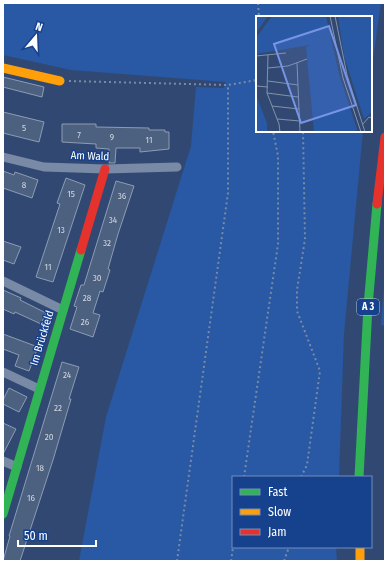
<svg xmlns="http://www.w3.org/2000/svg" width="388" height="564" viewBox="0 0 388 564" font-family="'Fira Sans Condensed',sans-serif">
	<rect width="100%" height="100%" fill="#314972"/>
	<g fill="#2958a4">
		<polygon points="3,3 381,3 371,73 371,17 257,17 257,131 363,131 344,334 339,477 233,477 233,547 336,547 337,561 79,561 106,417 191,146 196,87 224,88 226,82 71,70 3,55"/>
		<polygon points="385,273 385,326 381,325"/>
	</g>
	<g fill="#4c6080" stroke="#8d9cb4">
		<polygon points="3,77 44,87 42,97 3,87"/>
		<polygon points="3,112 44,122 39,142 3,133"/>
		<polygon points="62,124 96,124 96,127 149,128 149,130 165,130 165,132 169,132 169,149 140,152 140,148 116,148 115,163 109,163 109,149 96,148 96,144 62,142"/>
		<polygon points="3,171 14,175 15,172 38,180 32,198 3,188"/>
		<polygon points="66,178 85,185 53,282 36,277 60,204 57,203"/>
		<polygon points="116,181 134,186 118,234 108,269 110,270 103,292 100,291 93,313 100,315 93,337 70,329 77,307 74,306 81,285 84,285"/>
		<polygon points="3,241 21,247 14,264 3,260"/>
		<polygon points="3,290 21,298 20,300 46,313 41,324 15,312 14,314 3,309"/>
		<polygon points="3,334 38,347 29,371 15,366 19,355 3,349"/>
		<polygon points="62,362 79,367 69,399 71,399 53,460 20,561 3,561 10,536 9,536"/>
		<polygon points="9,388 27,397 19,412 3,404 3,400"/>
		<polygon points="3,423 16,429 3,454"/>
	</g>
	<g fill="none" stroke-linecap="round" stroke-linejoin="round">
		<g stroke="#788aa6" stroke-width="2" stroke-dasharray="2 3" stroke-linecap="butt">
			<polyline points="258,3 259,17"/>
			<polyline points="69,81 228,85 257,80"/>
			<polyline points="244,477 278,244 278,156 273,131"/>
			<polyline points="301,477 307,465 320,371 297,311 297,290 305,239 303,131"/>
			<polyline points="177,561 228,193 228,85"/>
			<polyline points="231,561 233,547"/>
			<polyline points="284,561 289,547"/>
		</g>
		<g stroke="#788aa6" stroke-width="9">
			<polyline points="3,157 44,167 105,169 177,167"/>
			<polyline points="3,281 63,310"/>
			<polyline points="3,372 39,389"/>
			<polyline points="3,461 17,467"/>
		</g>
		<g stroke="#30b455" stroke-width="9">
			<polyline points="359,477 368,306 377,204"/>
			<polyline points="3,514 81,250"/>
		</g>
		<g stroke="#ff9f0a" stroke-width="9">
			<polyline points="3,68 60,81"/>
			<polyline points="360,547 360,561"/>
		</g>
		<g stroke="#e5322d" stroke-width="9">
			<polyline points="377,204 385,137"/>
			<polyline points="81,250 105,169"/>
		</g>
	</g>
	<g text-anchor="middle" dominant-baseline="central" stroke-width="3" stroke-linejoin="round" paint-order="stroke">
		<g font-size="9" fill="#d2d7df">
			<text x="24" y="128">5</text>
			<text x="79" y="135">7</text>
			<text x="112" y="137">9</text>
			<text x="149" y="140">11</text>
			<text x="24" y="185">8</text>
			<text x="71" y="194">15</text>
			<text x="122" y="196">36</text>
			<text x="113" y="220">34</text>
			<text x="61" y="230">13</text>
			<text x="107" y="243">32</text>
			<text x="48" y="267">11</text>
			<text x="97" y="278">30</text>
			<text x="87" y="298">28</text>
			<text x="85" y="322">26</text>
			<text x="67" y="375">24</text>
			<text x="58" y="408">22</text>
			<text x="49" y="437">20</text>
			<text x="40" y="468">18</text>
			<text x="31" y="498">16</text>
		</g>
		<rect fill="#16418d" stroke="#b9c6dd" stroke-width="1" x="357" y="299" width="22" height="16" rx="3"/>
		<g font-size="10" font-weight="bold" fill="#fff">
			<text x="368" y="307">A 3</text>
		</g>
		<g font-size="11" fill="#fff" stroke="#16418d">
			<text transform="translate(90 156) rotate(2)">Am Wald</text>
			<text transform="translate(42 338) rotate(-73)">Im Brückfeld</text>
		</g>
	</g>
	<g transform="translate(256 16)">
		<rect width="116" height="116" fill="#314972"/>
		<path d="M 0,0 L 12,0 L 0,17 ZM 16,0 L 70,0 L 83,58 L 101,113 L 99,116 L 58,116 L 50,31 L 54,29 L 0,38 L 0,22 ZM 82,0 L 116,0 L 116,96 L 108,103 L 88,40 ZM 0,79 L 11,107 L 11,116 L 0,116 Z" fill="#2958a4"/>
		<path fill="none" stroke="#8392aa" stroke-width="1" d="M 74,0 L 87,62 L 105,116M 79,0 L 91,59 L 109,116M 12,39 L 11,77 L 23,108 L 24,116M 0,40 L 30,37M 41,47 L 44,116M 12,52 L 32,50 L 51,43M 12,65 L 42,69M 0,70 L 12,71M 11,77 L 42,81M 16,90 L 43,93M 21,103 L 44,105M 107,108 L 113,101 L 116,102"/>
		<path fill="#7795e8" fill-opacity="0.15" stroke="#7795e8" stroke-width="2" d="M 73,10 L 100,89 L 45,107 L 18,28 Z"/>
		<rect width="116" height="116" fill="none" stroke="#fff" stroke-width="2"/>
	</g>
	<rect width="388" height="564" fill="none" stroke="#ffffff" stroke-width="8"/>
	<rect x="232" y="476" width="140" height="72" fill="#16418d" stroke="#738dbb"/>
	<rect x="240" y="489" width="20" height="6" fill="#30b455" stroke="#738dbb"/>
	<text x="268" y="496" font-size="12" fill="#ffffff">Fast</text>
	<rect x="240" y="509" width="20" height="6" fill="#ff9f0a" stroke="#738dbb"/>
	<text x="268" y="516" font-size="12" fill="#ffffff">Slow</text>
	<rect x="240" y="529" width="20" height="6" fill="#e5322d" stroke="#738dbb"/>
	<text x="268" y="536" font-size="12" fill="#ffffff">Jam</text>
	<g transform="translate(36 36) rotate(19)" stroke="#16418d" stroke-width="3" paint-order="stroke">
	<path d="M0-3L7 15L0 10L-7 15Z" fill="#ffffff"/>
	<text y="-6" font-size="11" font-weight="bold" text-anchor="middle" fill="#ffffff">N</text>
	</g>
	<path d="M18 540v6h78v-6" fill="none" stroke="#ffffff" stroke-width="2"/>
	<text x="24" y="540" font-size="12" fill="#ffffff" stroke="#16418d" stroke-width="3" paint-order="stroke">50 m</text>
</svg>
